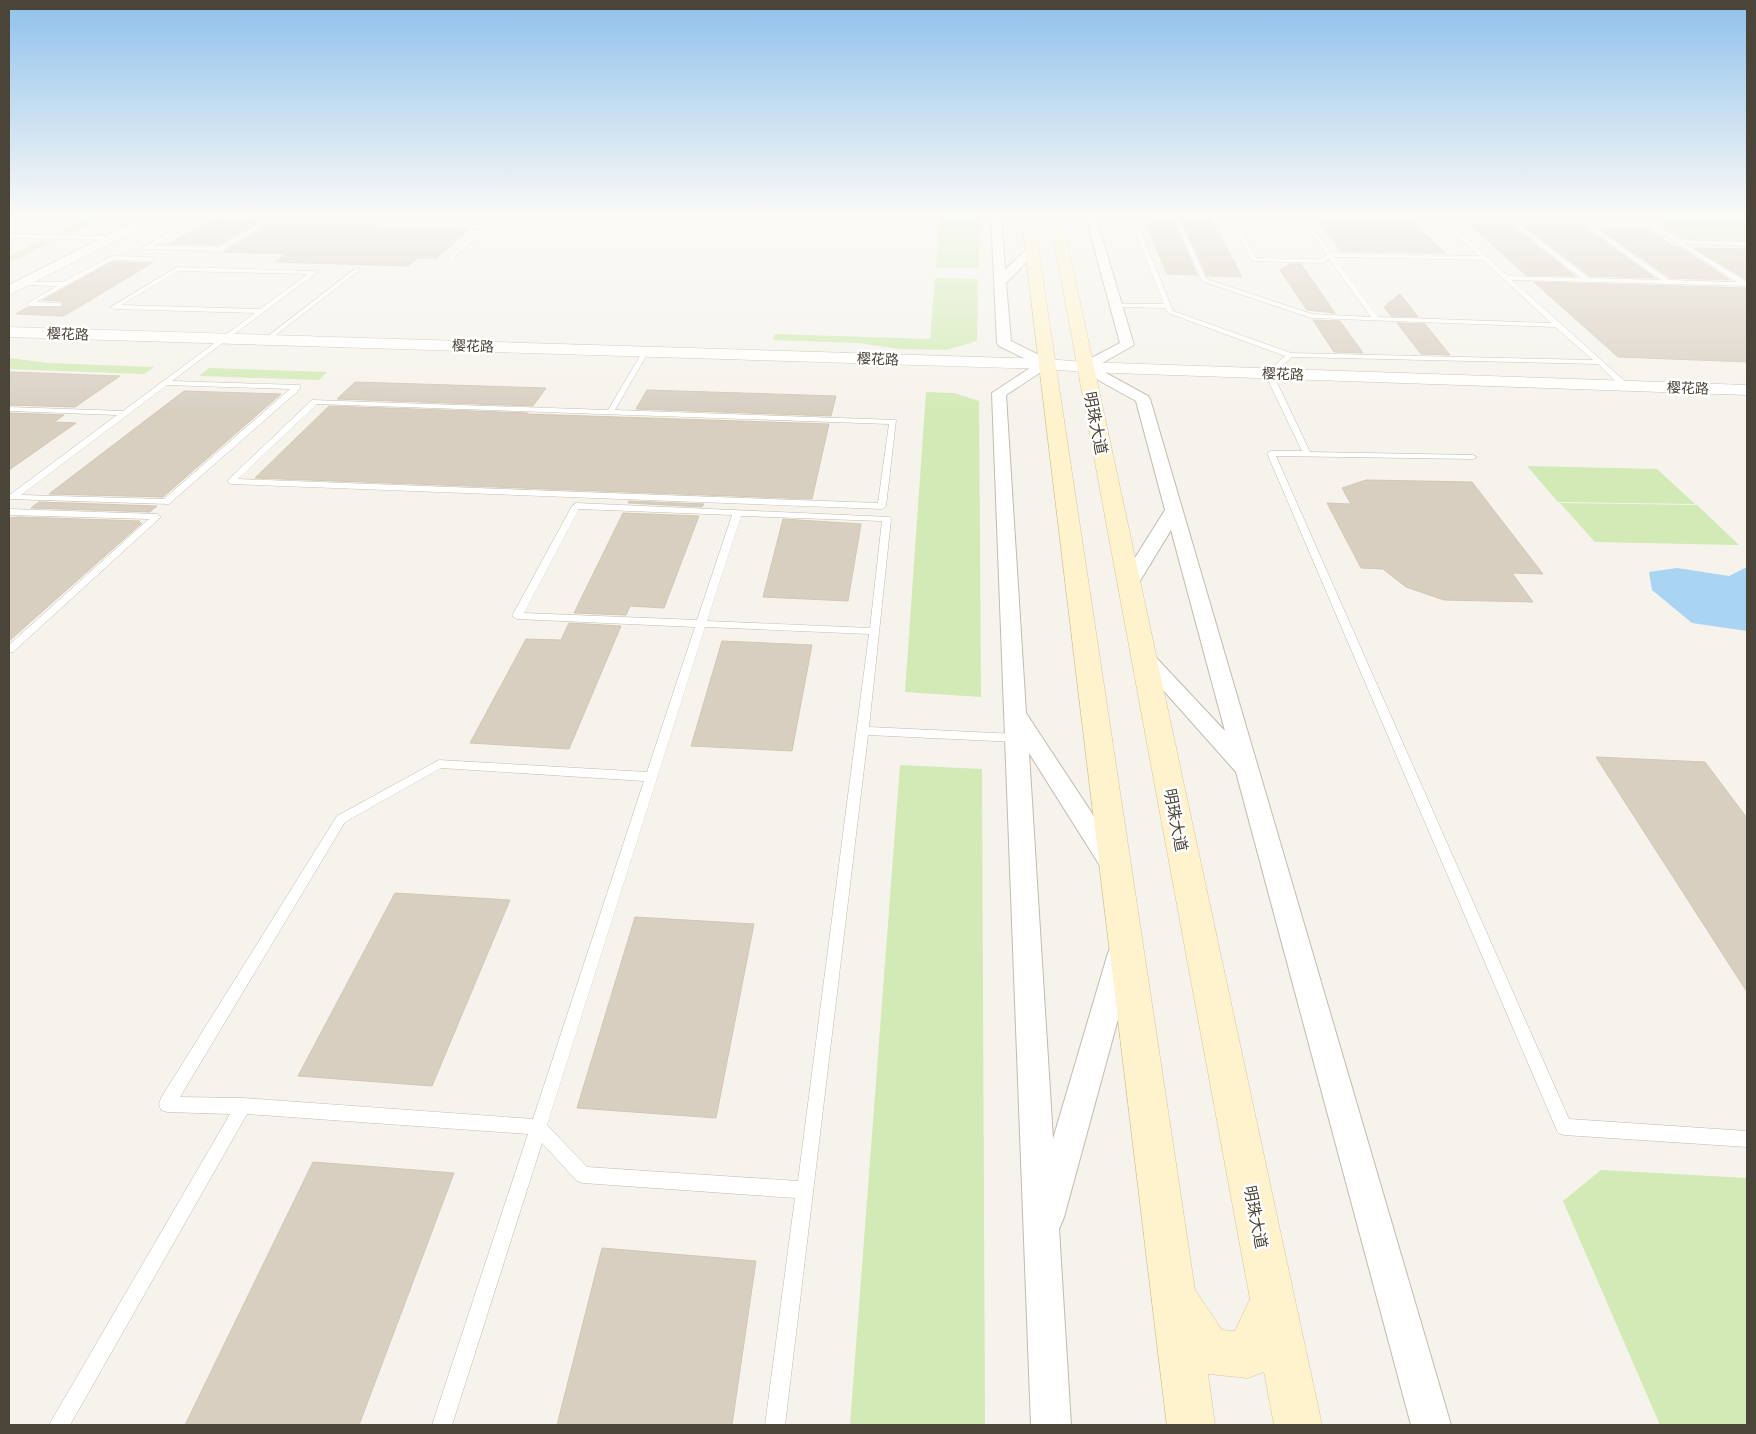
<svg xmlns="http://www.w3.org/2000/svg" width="1756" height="1434" viewBox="0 0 1756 1434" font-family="'PT Sans','Noto Sans SC',sans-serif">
	<rect width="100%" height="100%" fill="#f6f3ec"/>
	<g fill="#d2eab5">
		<polygon points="95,214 111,214 72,233 55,233"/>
		<polygon points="1643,214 1733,214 1747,222 1747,241 1685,240"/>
		<polygon points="941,216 980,217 979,268 936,268"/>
		<polygon points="37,242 51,242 9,263 9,256"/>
		<polygon points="935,278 978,279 977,341 946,350 899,349 859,343 773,340 775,334 930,339"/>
		<polygon points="9,358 49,363 154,367 144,374 9,369"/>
		<polygon points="209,368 327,372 319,380 199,376"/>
		<polygon points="926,392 954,393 979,401 981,697 905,692"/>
		<polygon points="1527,466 1657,469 1695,504 1558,502"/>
		<polygon points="1560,503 1697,505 1739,545 1595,542"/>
		<polygon points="900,765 982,769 985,1425 850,1425"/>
		<polygon points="1601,1170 1747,1178 1747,1425 1660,1425 1563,1201"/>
	</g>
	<polygon fill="#a9d4f2" points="1747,567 1747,631 1692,623 1652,590 1649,572 1677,568 1729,576"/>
	<g fill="#d8cfc1" stroke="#d3c7b4">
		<polygon points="223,214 272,214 219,245 169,244"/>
		<polygon points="283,214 487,214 476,223 278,218"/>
		<polygon points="1142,214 1170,214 1197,275 1167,274"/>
		<polygon points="1179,214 1209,214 1242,277 1207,276"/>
		<polygon points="1311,214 1406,214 1445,253 1341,251"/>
		<polygon points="1468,223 1512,226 1575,276 1526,275"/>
		<polygon points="268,225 468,230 437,258 418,258 408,266 275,262 286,254 223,252"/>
		<polygon points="1524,226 1584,227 1655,278 1590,276"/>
		<polygon points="1598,228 1647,229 1674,247 1680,247 1730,280 1670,278"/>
		<polygon points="1694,248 1747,249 1747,280"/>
		<polygon points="112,262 152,263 64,316 16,314 28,307 62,307 63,304 60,301 43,300"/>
		<polygon points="1289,264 1301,264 1335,313 1307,310 1280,270"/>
		<polygon points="1534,282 1747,288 1747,362 1618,357"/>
		<polygon points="1400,294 1418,317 1391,316 1384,307"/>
		<polygon points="1313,320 1340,321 1363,353 1334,352"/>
		<polygon points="1397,323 1425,324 1450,355 1421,354"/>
		<polygon points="9,372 120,376 75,407 9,405"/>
		<polygon points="355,382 546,388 533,406 337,399"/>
		<polygon points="647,390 836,396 831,416 636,409"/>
		<polygon points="184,391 281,394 163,497 49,494"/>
		<polygon points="329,406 528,413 527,414 829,424 812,499 255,478"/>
		<polygon points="9,413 64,415 54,422 76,423 9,470"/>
		<polygon points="1366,480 1472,482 1543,574 1512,573 1533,602 1444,600 1406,587 1383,569 1361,568 1327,503 1351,504 1342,488"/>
		<polygon points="629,501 704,504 702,507 628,503"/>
		<polygon points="39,502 157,506 150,512 31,508"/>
		<polygon points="623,513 699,516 664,608 630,606 626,615 574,613"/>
		<polygon points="19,517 140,521 137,523 142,523 9,641 9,518"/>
		<polygon points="783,519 861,524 848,601 763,597"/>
		<polygon points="569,623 621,626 569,749 470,743 526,639 561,640"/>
		<polygon points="722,641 812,645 792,751 691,746"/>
		<polygon points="1596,757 1705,762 1747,818 1747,992"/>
		<polygon points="395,893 510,900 432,1086 298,1076"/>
		<polygon points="635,917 754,924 716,1118 577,1108"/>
		<polygon points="313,1162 454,1173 359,1425 185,1425"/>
		<polygon points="602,1248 756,1261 732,1425 557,1425"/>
	</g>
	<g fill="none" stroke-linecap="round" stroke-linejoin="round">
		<g stroke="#c2bbae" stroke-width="1">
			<g id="service">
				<polygon points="23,214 30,214 9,224 9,220"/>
				<polygon points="203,214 209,214 153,246 220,247 275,214 281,214 272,220 484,225 496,214 502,214 450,261 448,258 480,228 267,223 221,251 146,249 143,247"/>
				<path d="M 1128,214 L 1134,214 L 1173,311 L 1291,353 L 1593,360 L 1555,327 L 1311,318 L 1202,281 L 1172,214 L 1177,214 L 1206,279 L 1312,314 L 1371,317 L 1329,259 L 1323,263 L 1252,261 L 1226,214 L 1231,214 L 1256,258 L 1322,259 L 1327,255 L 1298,214 L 1302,214 L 1331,253 L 1479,256 L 1434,214 L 1440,214 L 1508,276 L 1581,278 L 1504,217 L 1506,214 L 1589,278 L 1661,280 L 1576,219 L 1578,216 L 1669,280 L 1737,282 L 1633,214 L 1638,214 L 1680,240 L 1747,242 L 1747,246 L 1685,244 L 1747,282 L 1747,286 L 1512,280 L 1628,384 L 1628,388 L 1622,388 L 1598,364 L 1292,357 L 1273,374 L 1310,452 L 1473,455 L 1477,457 L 1473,459 L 1276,456 L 1569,1119 L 1747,1131 L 1747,1147 L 1564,1135 L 1558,1133 L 1267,453 L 1271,451 L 1302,451 L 1265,374 L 1285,356 L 1168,313 L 1165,308 L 1114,307 L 1114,305 L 1116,304 L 1164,304 ZM 1334,257 L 1483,260 L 1551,323 L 1378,317 Z"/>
				<polygon points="9,234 110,236 113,238 110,240 9,238"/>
				<polygon points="112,256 151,257 154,259 151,261 113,260 36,302 59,303 61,304 61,306 29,306 26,304 57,286 23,285 20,283 21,282 63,282"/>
				<path d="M 177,267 L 316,271 L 316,273 L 172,381 L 297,385 L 300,385 L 300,389 L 169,504 L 9,499 L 9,493 L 11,494 L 117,415 L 9,411 L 9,407 L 123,411 L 255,313 L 114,309 L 111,307 ZM 178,271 L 308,274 L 260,309 L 121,305 ZM 167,385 L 290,389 L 164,499 L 21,495 Z"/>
				<polygon points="356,268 361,269 268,341 264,341 264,339"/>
				<path d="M 646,349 L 649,351 L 615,410 L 896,420 L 886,506 L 882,509 L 231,484 L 227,481 L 312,400 L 608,410 L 643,351 ZM 317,404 L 889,424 L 878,503 L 238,479 Z"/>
				<path d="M 576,503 L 890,517 L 891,519 L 869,727 L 1016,734 L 1022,738 L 1016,742 L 868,735 L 785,1425 L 765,1425 L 795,1198 L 583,1183 L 577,1181 L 542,1143 L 452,1425 L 432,1425 L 528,1134 L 247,1114 L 70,1425 L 49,1425 L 230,1114 L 167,1112 L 161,1110 L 159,1104 L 161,1098 L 337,816 L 439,760 L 647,772 L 695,627 L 517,619 L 512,616 L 572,506 ZM 579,509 L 732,515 L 697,620 L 524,613 ZM 741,516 L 882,521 L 870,628 L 707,621 ZM 705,627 L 869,634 L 798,1181 L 587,1167 L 547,1125 ZM 441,768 L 644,781 L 533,1119 L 243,1098 L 180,1097 L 345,822 Z"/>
				<polygon points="9,509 157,514 161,517 13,652 9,653 9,645 149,519 9,515"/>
			</g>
		</g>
		<g stroke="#c2bbae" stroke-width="2">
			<g id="minor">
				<polygon points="991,214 1001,214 1005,270 1028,248 1032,247 1038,250 1006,283 1011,341 1051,361 1053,364 1006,395 1026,713 1126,865 1122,872 1113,876 1104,872 1029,753 1053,1139 1108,953 1112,944 1122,941 1132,944 1136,953 1064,1217 1059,1229 1071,1425 1031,1425 992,393 1036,364 999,346 997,343"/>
				<polygon points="1085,214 1095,214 1134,345 1095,367 1148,396 1150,399 1451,1425 1411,1425 1236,772 1132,655 1135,650 1142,648 1149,650 1225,731 1171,530 1135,589 1128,591 1121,589 1118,585 1165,510 1136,401 1080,370 1078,367 1080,364 1120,343"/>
				<polygon points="1477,214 1626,214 1621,217 1578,221 1482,217"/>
			</g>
		</g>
		<g stroke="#c2bbae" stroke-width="1">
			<g id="tertiary">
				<polygon points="149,214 164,214 162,217 9,295 9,285"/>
				<polygon points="9,327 1046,359 1085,362 1747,385 1747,395 1085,372 1046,369 9,337"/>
			</g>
		</g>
		<g stroke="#d6c79b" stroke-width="1">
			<polygon id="secondary" points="1021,214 1033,214 1195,1290 1222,1330 1235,1331 1250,1299 1049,214 1061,214 1322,1425 1274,1425 1264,1372 1248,1378 1208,1374 1215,1425 1167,1425"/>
		</g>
		<use href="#service" fill="#fff" fill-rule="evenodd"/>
		<use href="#minor" fill="#fff" fill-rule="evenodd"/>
		<use href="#tertiary" fill="#fff" fill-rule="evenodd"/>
		<use href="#secondary" fill="#fff3cd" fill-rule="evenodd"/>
	</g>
	<linearGradient id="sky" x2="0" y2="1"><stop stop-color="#8fc1ec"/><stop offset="0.52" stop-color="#fbfaf6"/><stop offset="1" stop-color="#fbfaf6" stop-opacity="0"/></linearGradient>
	<rect width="1756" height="414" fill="url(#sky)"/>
	<g text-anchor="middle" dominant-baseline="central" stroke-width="5" stroke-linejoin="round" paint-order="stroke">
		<g font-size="14" fill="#4b4439" stroke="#fff">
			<text transform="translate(68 334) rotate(2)">樱花路</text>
			<text transform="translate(473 346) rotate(2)">樱花路</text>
			<text transform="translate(878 359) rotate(2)">樱花路</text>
			<text transform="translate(1283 374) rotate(2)">樱花路</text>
			<text transform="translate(1688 388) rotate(2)">樱花路</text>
		</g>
		<g font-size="16" fill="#4b4439" stroke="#fff">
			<text transform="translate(1096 423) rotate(79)">明珠大道</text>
			<text transform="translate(1176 820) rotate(79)">明珠大道</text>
			<text transform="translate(1256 1217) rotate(79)">明珠大道</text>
		</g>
	</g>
	<rect width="1756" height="1434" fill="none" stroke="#4b4439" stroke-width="20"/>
</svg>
